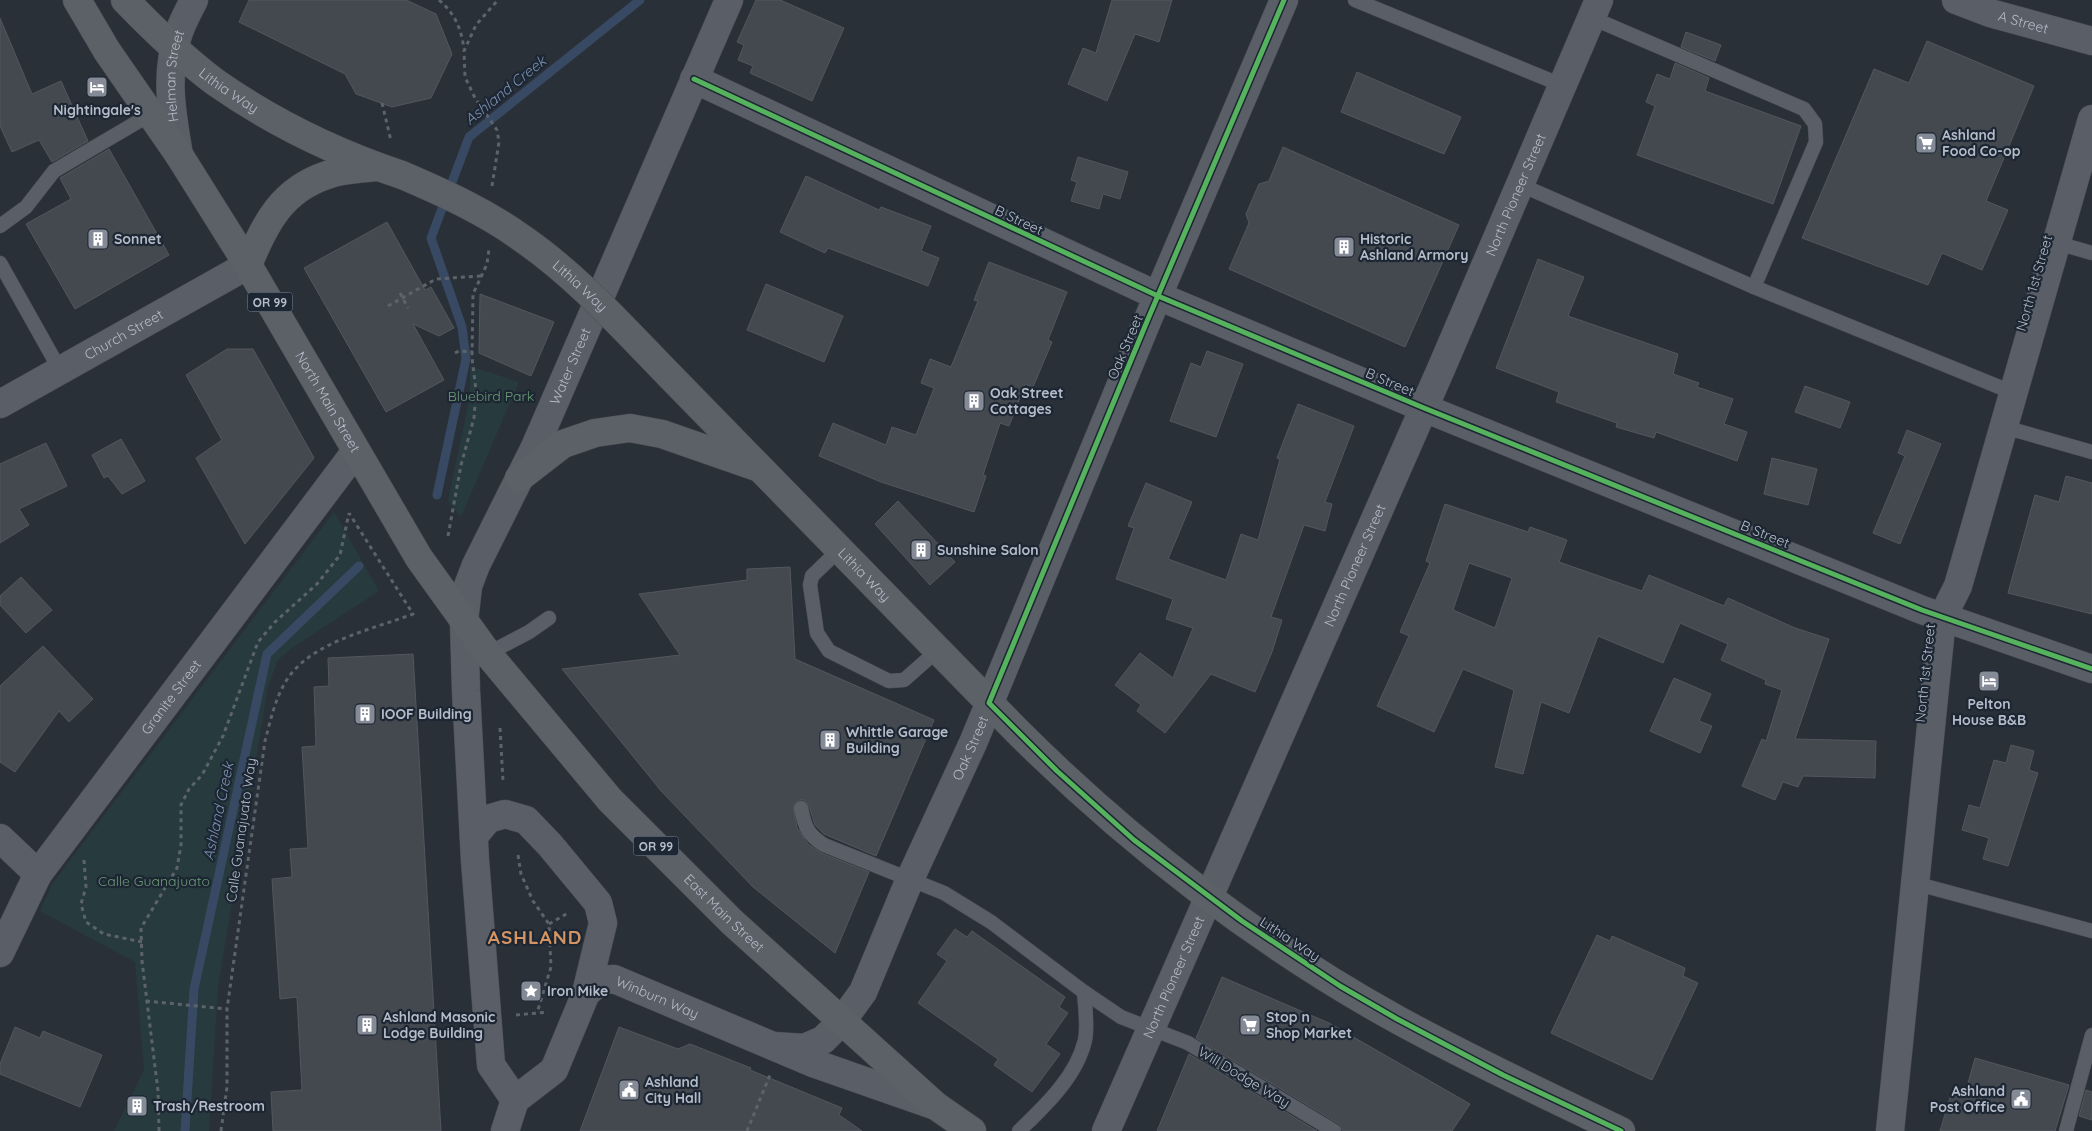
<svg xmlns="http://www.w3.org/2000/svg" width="2092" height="1131" viewBox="0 0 2092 1131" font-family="Quicksand,sans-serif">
	<rect width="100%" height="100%" fill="#2a3038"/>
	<g fill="#273a3e">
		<polygon points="470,366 519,382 461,517 448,501 470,396"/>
		<polygon points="334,512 379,591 292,648 278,660 268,687 218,987 209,1131 114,1131 144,1070 135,962 40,911 52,884"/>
	</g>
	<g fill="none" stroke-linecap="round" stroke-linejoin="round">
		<g stroke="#384963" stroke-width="9">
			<polyline points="437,495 466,359 462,327 431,238 469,137 640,0"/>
			<polyline points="185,1131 194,989 267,654 359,566"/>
		</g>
	</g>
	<g fill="#444950" stroke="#52575f" fill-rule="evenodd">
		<polygon points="249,0 406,0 436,14 452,54 431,98 392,107 356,94 345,74 239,22"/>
		<polygon points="756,0 780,0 844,28 812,101 750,73 753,66 738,60 744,45 737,42"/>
		<polygon points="1112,0 1172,0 1159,42 1135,34 1107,101 1068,84 1083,48 1096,53"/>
		<polygon points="0,18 32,94 61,81 88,141 52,162 39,140 12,152 0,126"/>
		<polygon points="1686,32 1721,45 1715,61 1681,47"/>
		<polygon points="1927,41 2034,86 1986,201 2008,210 1982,270 1942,253 1928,285 1802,238 1874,69 1909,83"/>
		<polygon points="1675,63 1709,78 1705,91 1801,126 1773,204 1637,155 1655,106 1646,102 1657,74 1670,79"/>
		<polygon points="1357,72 1461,117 1444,154 1341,112"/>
		<polygon points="1283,147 1459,225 1405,347 1229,269 1249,223 1246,214 1259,184 1269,181"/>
		<polygon points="109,149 169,255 75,309 26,224 71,199 60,178"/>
		<polygon points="1078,157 1128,172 1120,199 1103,194 1099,209 1071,201 1077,182 1071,180"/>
		<polygon points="806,176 879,210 881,207 931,226 921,251 939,258 928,286 828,248 825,253 780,232"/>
		<polygon points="387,222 425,290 431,287 454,328 439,336 413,324 444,380 386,412 304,268"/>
		<polygon points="1538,259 1584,277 1568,316 1678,354 1673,374 1699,383 1697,387 1733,399 1724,424 1747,432 1737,461 1656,432 1654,438 1616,427 1617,423 1556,402 1559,392 1496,368"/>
		<polygon points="989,262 1067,292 1048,340 1052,342 1033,387 1025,384 1009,426 1000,423 983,475 986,476 974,512 881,482 819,456 833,423 886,445 892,427 916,435 934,388 921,383 930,359 951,367 978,301 974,300"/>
		<polygon points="766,284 843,316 824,362 747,330"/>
		<polygon points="480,294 554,322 531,376 479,353"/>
		<polygon points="227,349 253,349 314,458 245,544 196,458 222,440 186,375"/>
		<polygon points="1207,351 1243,364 1216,437 1170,421 1191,363 1201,367"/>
		<polygon points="1805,386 1850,402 1840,428 1795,412"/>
		<polygon points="1298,404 1354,426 1325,502 1332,504 1325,531 1304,525 1271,617 1282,620 1272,652 1255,692 1211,674 1165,733 1137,711 1141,705 1115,685 1140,653 1173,678 1193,628 1166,619 1173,599 1116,579 1134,528 1128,526 1146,483 1192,502 1168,559 1226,580 1241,534 1258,540 1280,459 1277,458"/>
		<polygon points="1907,430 1941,444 1900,544 1873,533 1905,456 1898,453"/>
		<polygon points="121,439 145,481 122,494 108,476 104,478 92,455"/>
		<polygon points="46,443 67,486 19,509 29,525 0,543 0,464"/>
		<polygon points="1772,458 1817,469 1808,505 1764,494"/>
		<polygon points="2066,476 2092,483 2092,614 2008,593 2035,495 2059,502"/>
		<polygon points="898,501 955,562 930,585 875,524"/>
		<path d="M 1445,504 L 1528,532 L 1530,527 L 1567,540 L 1559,562 L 1642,591 L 1649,575 L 1724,606 L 1728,598 L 1795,628 L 1829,639 L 1795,739 L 1876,741 L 1875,778 L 1803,776 L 1798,787 L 1783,782 L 1775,800 L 1742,786 L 1762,739 L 1766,741 L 1782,690 L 1765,684 L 1766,680 L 1721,660 L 1728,644 L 1680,623 L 1663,663 L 1598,636 L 1569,713 L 1541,702 L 1523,774 L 1495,767 L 1514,690 L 1463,669 L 1434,732 L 1377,706 L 1409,636 L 1400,632 L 1430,563 L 1426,561 ZM 1469,563 L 1512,578 L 1495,628 L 1453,610 Z"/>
		<polygon points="790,567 795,659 934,720 876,856 824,834 815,825 809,806 804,800 799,800 793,805 797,828 808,844 821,853 869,872 835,953 753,887 662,792 562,669 680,655 639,594 747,580 747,569"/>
		<polygon points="21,577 52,610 26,633 0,605 0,596"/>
		<polygon points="43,646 93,699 69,722 59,711 15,772 0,762 0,686"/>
		<polygon points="413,654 441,1131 273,1131 271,1092 302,1090 297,997 280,999 272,879 292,877 290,849 308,848 302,747 316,746 314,687 329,686 328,658"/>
		<polygon points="1674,678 1711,694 1699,721 1712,726 1700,753 1650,731"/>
		<polygon points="2011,745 2034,751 2029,770 2038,773 2008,866 1983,859 1989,838 1962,830 1969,805 1980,808 1994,760 2006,763"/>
		<polygon points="955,929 967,937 972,931 1065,997 1059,1007 1068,1013 1046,1044 1060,1054 1032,1092 994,1065 998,1059 918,1003 947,961 937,954"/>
		<polygon points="1597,935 1610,941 1612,936 1685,968 1683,976 1698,983 1652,1080 1551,1033"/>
		<polygon points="1222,977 1329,1023 1470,1104 1452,1131 1343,1131 1339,1124 1196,1038"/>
		<polygon points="15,1027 40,1038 43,1031 102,1055 80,1107 0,1074 0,1064"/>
		<polygon points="619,1027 678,1049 690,1044 751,1068 750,1070 842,1108 839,1115 862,1131 580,1131"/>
		<polygon points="1189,1054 1317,1131 1157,1131"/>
		<polygon points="1975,1058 2069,1085 2055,1131 1940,1131 1952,1091 1965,1094"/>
		<polygon points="2086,1090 2092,1092 2092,1120 2079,1116"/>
	</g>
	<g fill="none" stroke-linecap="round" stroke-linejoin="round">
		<g stroke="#484c53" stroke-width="15">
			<g id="service">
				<polyline points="1355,0 1564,86"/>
				<polyline points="1592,18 1804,109 1815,124 1816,142 1754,287"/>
				<polyline points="1521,185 1754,287 2014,393"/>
				<polyline points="0,226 26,207 54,171 151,114"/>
				<polyline points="2057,243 2092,253"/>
				<polyline points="0,263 60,370"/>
				<polyline points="2004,427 2092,452"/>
				<polyline points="839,550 812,576 810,585 817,633 829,651 889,681 904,680 938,650"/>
				<polyline points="485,655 529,632 549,618"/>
				<path d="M 801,808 C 805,827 807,834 824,845 L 944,893 L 991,922 L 1084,992 L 1121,1017 L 1188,1043 L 1334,1131"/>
				<polyline points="1914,883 2092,931"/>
				<path d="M 1019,1131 C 1045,1106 1077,1076 1085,1040 C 1088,1025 1085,1007 1084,992"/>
				<polyline points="2066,1131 2092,1035"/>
			</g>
		</g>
		<g stroke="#484c53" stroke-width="29">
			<g id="minor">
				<polyline points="694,79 1158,296 1424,408 1922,610 2092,669"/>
				<path id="s1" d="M 179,155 C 172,114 164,73 179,32 C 183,21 189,10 194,0"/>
				<path id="s2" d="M 0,404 L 248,265"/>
				<polyline points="474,836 488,819 505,814 526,820 550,845 598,903 603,923 586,993"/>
				<polyline points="0,838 38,874"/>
				<path id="s3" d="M 0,953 L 38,874 L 356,451"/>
				<path id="s4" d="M 774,1046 L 804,1048 L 823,1040 L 842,1021 L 863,992 L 910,879 L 973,743 L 1148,319 L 1284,0"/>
				<path id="s5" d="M 515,1100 L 491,1065 L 475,860 L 466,691 L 464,622 L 468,586 L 476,565 L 535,447 L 729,0"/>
				<path id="s6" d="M 505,1131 L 515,1100 L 554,1070 L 586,993 L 602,980 L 614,979 L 813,1063 L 936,1106"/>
				<path id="s7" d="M 1106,1131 L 1441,369 L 1599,0"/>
			</g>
		</g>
		<g stroke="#484c53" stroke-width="29">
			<g id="tertiary">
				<path id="s8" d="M 1956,0 L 1990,13 L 2092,41"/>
				<polyline points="1890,1131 1942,618 1958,586 2092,119"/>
			</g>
		</g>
		<g stroke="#484c55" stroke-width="29">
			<g id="primary">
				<path id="s9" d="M 77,0 L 107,51 L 179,155 L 248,265 L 419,558 L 488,654 L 610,800 L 732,922 L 936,1106 L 972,1131"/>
				<path id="s10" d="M 125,0 C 153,29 183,58 215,82 C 272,122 336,153 402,175"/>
				<path d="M 248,265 C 265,223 282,190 327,175 C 342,169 360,169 376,167"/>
				<path id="s11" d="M 670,376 L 1017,731 C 1128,842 1260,944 1398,1020 C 1471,1060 1546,1095 1621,1131"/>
				<polyline points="519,478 563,444 595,433 630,428 662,434 754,466"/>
			</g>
		</g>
		<g stroke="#5d636a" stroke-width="3" stroke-dasharray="4 4" stroke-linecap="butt">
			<path d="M 439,0 C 455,14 461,28 464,49"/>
			<polyline points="382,103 391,141"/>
			<polyline points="492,186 499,142 497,130 475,98 465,77 464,51 476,25 498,0"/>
			<polyline points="400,293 408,308"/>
			<polyline points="388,306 436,279 481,276"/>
			<polyline points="455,353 459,351 473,352"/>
			<polyline points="448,536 461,465 474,418 476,390 472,358 473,294 487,264 489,249"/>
			<polyline points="500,728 503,781"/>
			<polyline points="518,855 521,874 533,901 549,924 551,967 537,1013"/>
			<polyline points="84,860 86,887 81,904 86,922 104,934 142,942"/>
			<polyline points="549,924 568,913"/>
			<polyline points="146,1001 227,1009"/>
			<polyline points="516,1015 548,1012"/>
			<polyline points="159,1131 158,1091 142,961 141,928 177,868 181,845 181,805 189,789 202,775 223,736 258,642 275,622 317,584 340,555 349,513"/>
			<path d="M 221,1131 L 227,1087 L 227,1009 L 265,741 C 271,719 276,693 291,674 C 318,640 374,629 413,614 L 349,513"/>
			<polyline points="747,1131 770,1075"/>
		</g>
		<use href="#service" stroke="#5a5e66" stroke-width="14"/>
		<use href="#minor" stroke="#5a5e66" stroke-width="28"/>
		<use href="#tertiary" stroke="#5a5e66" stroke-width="28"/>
		<use href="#primary" stroke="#5c6168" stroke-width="28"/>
		<g stroke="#484c55" stroke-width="29" stroke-linecap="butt">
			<g id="primary-bridge">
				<path id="s12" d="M 402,175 C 444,193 486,212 523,239 C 578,277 624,329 670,376"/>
			</g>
		</g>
		<use href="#primary-bridge" stroke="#5c6168" stroke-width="28"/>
		<g stroke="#1d2633" stroke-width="8">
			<g id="cycleway">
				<polyline points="1284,0 1148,319 989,703 1057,771 1134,840 1242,921 1340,986 1397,1019 1503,1075 1621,1131"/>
				<polyline points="694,79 1158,296 1424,408 1922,610 2092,669"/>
			</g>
		</g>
		<use href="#cycleway" stroke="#56b35d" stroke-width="5"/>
	</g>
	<defs>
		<g id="hotel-square" transform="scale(1.125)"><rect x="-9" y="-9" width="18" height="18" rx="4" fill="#848b96" stroke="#1d2633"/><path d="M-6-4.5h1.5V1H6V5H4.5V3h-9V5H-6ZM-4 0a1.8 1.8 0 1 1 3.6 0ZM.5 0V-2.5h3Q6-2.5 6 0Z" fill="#fff"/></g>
		<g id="supermarket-square" transform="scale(1.125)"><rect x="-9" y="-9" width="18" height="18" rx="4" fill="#848b96" stroke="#1d2633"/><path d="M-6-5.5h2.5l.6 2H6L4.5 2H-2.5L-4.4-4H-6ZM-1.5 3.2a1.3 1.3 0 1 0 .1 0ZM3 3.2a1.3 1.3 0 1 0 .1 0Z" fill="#fff"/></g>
		<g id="building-square" transform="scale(1.125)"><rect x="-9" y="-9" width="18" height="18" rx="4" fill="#848b96" stroke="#1d2633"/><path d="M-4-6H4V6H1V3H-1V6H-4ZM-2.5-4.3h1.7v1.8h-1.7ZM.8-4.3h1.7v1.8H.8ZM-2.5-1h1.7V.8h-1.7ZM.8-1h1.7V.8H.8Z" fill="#fff"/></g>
		<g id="sight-square" transform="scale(1.125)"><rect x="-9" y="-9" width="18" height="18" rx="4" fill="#848b96" stroke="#1d2633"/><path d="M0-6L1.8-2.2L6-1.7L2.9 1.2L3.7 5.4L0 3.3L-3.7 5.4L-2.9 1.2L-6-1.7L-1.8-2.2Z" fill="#fff"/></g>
		<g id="civic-square" transform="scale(1.125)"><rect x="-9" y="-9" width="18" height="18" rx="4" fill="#848b96" stroke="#1d2633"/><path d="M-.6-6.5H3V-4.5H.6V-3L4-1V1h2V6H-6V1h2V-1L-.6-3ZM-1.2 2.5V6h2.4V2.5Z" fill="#fff"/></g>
	</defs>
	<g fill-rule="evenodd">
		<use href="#hotel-square" x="97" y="87"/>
		<use href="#supermarket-square" x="1926" y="143"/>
		<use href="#building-square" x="98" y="239"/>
		<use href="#building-square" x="1344" y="247"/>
		<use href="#building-square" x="974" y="401"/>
		<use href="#building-square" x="921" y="550"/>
		<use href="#hotel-square" x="1989" y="681"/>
		<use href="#building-square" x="365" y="714"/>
		<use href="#building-square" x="830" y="740"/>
		<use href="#sight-square" x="531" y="991"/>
		<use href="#building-square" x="367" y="1025"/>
		<use href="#supermarket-square" x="1250" y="1025"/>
		<use href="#civic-square" x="629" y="1090"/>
		<use href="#civic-square" x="2021" y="1099"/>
		<use href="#building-square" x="137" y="1106"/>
	</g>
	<g text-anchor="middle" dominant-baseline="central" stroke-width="4.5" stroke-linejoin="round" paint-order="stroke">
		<g fill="#1d2633" stroke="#878f9c" stroke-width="1">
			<rect x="247.5" y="292.5" width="45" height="19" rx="4"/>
			<rect x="633.5" y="836.5" width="45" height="19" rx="4"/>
		</g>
		<g font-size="12" font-weight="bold" fill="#b4bcc9">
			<text x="270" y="302">OR 99</text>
			<text x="656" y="846">OR 99</text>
		</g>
		<g font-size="14" fill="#b4bcc9" stroke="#1d2633">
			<text stroke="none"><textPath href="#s8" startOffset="71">A Street</textPath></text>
			<text stroke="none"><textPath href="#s1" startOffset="80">Helman Street</textPath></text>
			<text stroke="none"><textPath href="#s10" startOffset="138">Lithia Way</textPath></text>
			<text stroke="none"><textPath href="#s7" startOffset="1022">North Pioneer Street</textPath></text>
			<text transform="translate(1019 220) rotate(25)">B Street</text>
			<text transform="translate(2034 283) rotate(-74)">North 1st Street</text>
			<text stroke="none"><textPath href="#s12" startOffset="211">Lithia Way</textPath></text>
			<text stroke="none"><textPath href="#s2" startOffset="142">Church Street</textPath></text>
			<text transform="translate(1125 347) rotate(-67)">Oak Street</text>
			<text stroke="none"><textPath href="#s5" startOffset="765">Water Street</textPath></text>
			<text transform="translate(1390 382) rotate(23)">B Street</text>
			<text stroke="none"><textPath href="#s9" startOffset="474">North Main Street</textPath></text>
			<text transform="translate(1765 534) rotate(22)">B Street</text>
			<text stroke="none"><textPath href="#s7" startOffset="618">North Pioneer Street</textPath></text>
			<text stroke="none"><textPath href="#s11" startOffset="278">Lithia Way</textPath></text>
			<text transform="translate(1925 673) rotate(-84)">North 1st Street</text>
			<text stroke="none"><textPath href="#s3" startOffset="309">Granite Street</textPath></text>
			<text stroke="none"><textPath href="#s4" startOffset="380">Oak Street</textPath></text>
			<text transform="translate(241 830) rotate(-82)">Calle Guanajuato Way</text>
			<text stroke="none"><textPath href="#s9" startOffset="1124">East Main Street</textPath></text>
			<text transform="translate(1290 939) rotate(33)">Lithia Way</text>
			<text stroke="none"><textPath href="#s7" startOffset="168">North Pioneer Street</textPath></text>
			<text stroke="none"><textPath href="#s6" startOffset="245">Winburn Way</textPath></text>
			<text transform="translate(1244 1077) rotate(31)">Will Dodge Way</text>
		</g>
		<g font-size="14" font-weight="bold" fill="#b4bcc9" stroke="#1d2633" text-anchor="start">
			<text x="97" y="110" text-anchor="middle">Nightingale's</text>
			<text x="1942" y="135">Ashland<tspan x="1942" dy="16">Food Co-op</tspan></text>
			<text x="114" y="239">Sonnet</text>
			<text x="1360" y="239">Historic<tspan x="1360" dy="16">Ashland Armory</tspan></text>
			<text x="990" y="393">Oak Street<tspan x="990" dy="16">Cottages</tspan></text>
			<text x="937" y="550">Sunshine Salon</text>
			<text x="1989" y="704" text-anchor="middle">Pelton<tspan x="1989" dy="16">House B&amp;B</tspan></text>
			<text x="381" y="714">IOOF Building</text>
			<text x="846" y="732">Whittle Garage<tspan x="846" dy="16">Building</tspan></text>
			<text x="547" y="991">Iron Mike</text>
			<text x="383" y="1017">Ashland Masonic<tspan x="383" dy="16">Lodge Building</tspan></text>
			<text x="1266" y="1017">Stop n<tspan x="1266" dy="16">Shop Market</tspan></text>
			<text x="645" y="1082">Ashland<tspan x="645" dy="16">City Hall</tspan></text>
			<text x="2005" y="1091" text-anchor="end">Ashland<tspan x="2005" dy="16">Post Office</tspan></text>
			<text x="153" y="1106">Trash/Restroom</text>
		</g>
		<g font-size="14" fill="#6b9a76" stroke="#1d2633">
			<text x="491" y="396">Bluebird Park</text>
			<text x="154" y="881">Calle Guanajuato</text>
		</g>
		<g font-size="15" font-style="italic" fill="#7c92b1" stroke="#1d2633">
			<text transform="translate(505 90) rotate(-39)">Ashland Creek</text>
			<text transform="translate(218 811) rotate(-78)">Ashland Creek</text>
		</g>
		<g font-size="19" font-weight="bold" letter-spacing="1" fill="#d59563" stroke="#1d2633">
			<text x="535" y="937">ASHLAND</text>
		</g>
	</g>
</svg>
